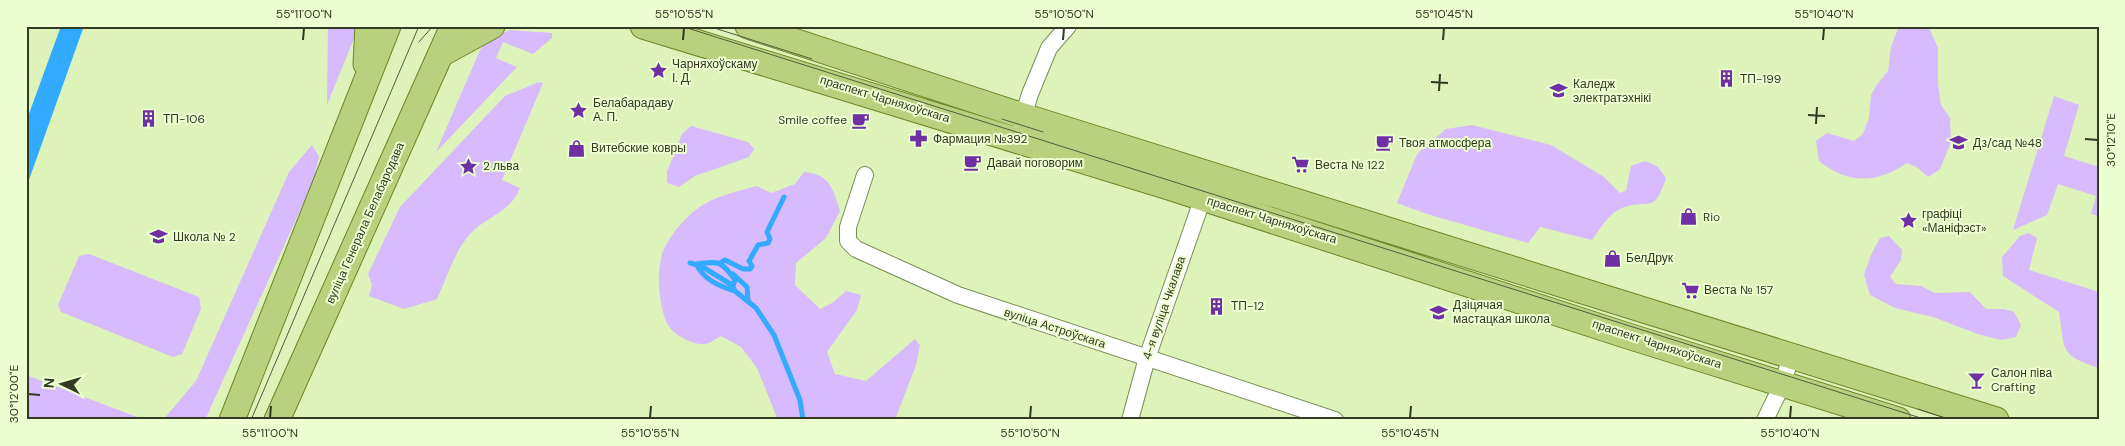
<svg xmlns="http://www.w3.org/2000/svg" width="2125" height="446" viewBox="0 0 2125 446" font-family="'DM Sans',sans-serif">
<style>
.green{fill:#d8bafe}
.water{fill:#32aaff}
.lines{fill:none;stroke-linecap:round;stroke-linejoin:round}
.stream{stroke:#32aaff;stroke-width:5}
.minor-casing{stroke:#7b8e59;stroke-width:18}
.primary-casing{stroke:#6c8728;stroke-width:27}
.minor{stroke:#fff;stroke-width:16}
.primary{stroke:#b9d07f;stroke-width:25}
.tram{stroke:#525d3f;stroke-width:1}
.ticks{fill:none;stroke:#323a23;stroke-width:2}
.labels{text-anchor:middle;stroke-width:4;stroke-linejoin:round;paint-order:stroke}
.poi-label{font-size:12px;fill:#323a23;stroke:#edffd0;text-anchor:start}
.street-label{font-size:12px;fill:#323a23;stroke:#edffd0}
.neatline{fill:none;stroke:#323a23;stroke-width:2}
.ticks-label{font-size:12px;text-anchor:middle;fill:#323a23}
</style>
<rect width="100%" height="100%" fill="#ddf3b9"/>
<path class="green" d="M328,26H359L327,105Z
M1899,26H1922L1930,30L1938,48V84L1941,105L1950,118L1951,142L1940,169L1928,177L1918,168L1907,163C1876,184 1848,184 1819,161L1816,141L1827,133L1854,141L1863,134L1869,118L1871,95L1878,83L1888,71L1891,47Z
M510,30L552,33V38L533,54L503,42L496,58L517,67L436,152L480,50L486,41Z
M539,82L543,83L502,180L520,188C510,213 487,216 470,234C454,252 447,278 437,299L404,309L369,296L372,285L368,274L400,207L505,96Z
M2054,96L2079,105L2064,156L2099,167V216L2091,214L2096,196L2058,184L2047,215L2013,230Z
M1472,125L1551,145L1604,177L1620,193L1626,191L1631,166L1645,161L1657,166L1666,178C1653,217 1650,197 1622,208C1609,213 1600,229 1592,240L1540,227L1528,243L1427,214L1397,203L1417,154L1446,129Z
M691,126L748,142L754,149L749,157L695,176L679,187L667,183V172L682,134Z
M312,145L319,157L313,182L205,420H163L196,381L289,172Z
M804,172C830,174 833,189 840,211L826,238L796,263L795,285L820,309L832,303L846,291L861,295L857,310L827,352L835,374L866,381L915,339L920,345L916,365L895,420H778L757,368L741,347L721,336C716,339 709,344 704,344C694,345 676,336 670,328C658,311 655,265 665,247C673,231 688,214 703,205C719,195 739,191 757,186L771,193L795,184Z
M2029,233L2037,238L2029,270L2099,292V368C2059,355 2065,350 2059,312L2003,276L2002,257L2020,236Z
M1889,236L1902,250L1901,260L1890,277L1896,284L1921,286L1935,293L1970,292L1986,309H2004L2014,312L2021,325L2016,337L2001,340L1978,334L1933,317L1895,308L1870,295L1864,275L1871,255L1880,238Z
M89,254L199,297L201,309L182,354L173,357L61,312L58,305L79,256Z
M26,375L145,420H26Z"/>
<path class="water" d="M61,26H84L26,188V122Z"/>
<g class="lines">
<path class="stream" d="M690,263L701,266L732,285L735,291L756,308L774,335L800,400L803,420
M720,263L725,260L743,269H750L752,266L749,261L758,245L768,243L770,239L767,232L784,197
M733,274L747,287L748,301
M733,286L735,280C721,261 720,261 696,264C704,280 719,286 735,291"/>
<defs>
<path id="minor" d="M1021,124L1030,94L1049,48L1068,26
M865,175L848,227V241L856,249L958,295L1335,420
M1130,420L1147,358L1206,189
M1765,420L1783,383L1791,356"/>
<path id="primary" d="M643,26L1169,187L1628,336L1898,420
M748,26L1023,116L1996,420
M441,54L492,26
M366,64L368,26
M232,420L388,26
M277,420L453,26"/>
</defs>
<use href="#minor" class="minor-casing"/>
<use href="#primary" class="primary-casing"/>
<use href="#minor" class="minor"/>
<use href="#primary" class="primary"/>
<path class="tram" d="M681,26L1927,420
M708,26L812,59
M419,42L433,26
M1002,119L1043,132
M1918,409L1951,420
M251,420L419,26"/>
</g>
<path class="ticks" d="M303,40L304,28M683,40L684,28M1063,40L1064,28M1443,40L1444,28M1823,40L1824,28M1431,82L1448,83M1439,91L1440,74M1808,115L1825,116M1816,124L1817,107M2085,139L2098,140M28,394L40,395M270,418L271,406M650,418L651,406M1030,418L1031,406M1410,418L1411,406M1790,418L1791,406"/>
<defs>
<symbol id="sight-bare" viewBox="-9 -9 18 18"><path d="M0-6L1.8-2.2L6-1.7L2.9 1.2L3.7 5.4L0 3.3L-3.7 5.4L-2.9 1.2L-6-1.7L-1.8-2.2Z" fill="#6f30a5" stroke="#edffd0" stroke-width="2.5" paint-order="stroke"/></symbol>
<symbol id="building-bare" viewBox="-9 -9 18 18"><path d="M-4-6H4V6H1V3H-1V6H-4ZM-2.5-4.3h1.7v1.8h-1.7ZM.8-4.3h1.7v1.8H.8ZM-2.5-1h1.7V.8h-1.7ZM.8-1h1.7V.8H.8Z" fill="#6f30a5" stroke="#edffd0" stroke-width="2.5" paint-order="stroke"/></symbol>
<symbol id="university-bare" viewBox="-9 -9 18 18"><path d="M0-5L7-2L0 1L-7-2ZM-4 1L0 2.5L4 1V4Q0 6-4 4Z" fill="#6f30a5" stroke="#edffd0" stroke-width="2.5" paint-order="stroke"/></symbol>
<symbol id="cafe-bare" viewBox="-9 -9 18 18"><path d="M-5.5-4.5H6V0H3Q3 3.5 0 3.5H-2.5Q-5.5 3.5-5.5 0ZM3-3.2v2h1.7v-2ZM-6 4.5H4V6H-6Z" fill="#6f30a5" stroke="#edffd0" stroke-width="2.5" paint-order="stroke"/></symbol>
<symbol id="pharmacy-bare" viewBox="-9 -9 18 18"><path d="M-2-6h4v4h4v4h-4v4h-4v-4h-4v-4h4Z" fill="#6f30a5" stroke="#edffd0" stroke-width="2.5" paint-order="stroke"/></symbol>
<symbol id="school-bare" viewBox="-9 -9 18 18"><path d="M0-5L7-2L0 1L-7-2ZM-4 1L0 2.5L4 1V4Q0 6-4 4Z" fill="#6f30a5" stroke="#edffd0" stroke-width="2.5" paint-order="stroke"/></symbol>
<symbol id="shop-bare" viewBox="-9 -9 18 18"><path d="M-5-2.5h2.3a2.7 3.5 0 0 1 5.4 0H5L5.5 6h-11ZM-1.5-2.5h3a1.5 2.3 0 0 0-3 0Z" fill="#6f30a5" stroke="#edffd0" stroke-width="2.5" paint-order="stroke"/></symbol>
<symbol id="supermarket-bare" viewBox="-9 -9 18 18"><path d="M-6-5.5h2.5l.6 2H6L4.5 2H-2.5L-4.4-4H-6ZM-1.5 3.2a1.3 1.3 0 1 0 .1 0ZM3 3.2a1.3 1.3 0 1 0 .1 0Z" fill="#6f30a5" stroke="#edffd0" stroke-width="2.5" paint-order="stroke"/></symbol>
<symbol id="bar-bare" viewBox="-9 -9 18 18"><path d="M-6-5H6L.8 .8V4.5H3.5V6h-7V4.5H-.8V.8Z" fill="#6f30a5" stroke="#edffd0" stroke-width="2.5" paint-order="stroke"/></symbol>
</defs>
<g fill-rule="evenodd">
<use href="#sight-bare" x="646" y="58" width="25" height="25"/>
<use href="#building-bare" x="1714" y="66" width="25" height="25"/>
<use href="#university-bare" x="1546" y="78" width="25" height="25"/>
<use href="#sight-bare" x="566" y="98" width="25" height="25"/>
<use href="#building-bare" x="136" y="106" width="25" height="25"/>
<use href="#cafe-bare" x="848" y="108" width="25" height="25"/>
<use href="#pharmacy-bare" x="906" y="126" width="25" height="25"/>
<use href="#cafe-bare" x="1372" y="130" width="25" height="25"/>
<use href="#school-bare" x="1946" y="130" width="25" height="25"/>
<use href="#shop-bare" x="564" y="136" width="25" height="25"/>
<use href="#cafe-bare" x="960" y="150" width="25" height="25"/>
<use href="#supermarket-bare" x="1288" y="152" width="25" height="25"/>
<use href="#sight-bare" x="456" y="154" width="25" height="25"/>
<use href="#shop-bare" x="1676" y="204" width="25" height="25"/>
<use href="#sight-bare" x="1896" y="208" width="25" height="25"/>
<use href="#school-bare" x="146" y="224" width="25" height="25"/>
<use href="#shop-bare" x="1600" y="246" width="25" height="25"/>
<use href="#supermarket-bare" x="1678" y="278" width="25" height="25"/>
<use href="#building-bare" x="1204" y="294" width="25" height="25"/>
<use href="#school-bare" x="1426" y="300" width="25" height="25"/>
<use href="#bar-bare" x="1964" y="368" width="25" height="25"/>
</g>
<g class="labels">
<g class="poi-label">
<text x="672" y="68">Чарняхоўскаму<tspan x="672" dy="14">І. Д.</tspan></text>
<text x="1740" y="83">ТП-199</text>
<text x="1573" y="88">Каледж<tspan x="1573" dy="14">электратэхнікі</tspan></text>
<text x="593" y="107">Белабарадаву<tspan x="593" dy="14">А. П.</tspan></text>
<text x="163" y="123">ТП-106</text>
<text x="847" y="124" text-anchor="end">Smile coffee</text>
<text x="933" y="143">Фармация №392</text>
<text x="1399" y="147">Твоя атмосфера</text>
<text x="1973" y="147">Дз/сад №48</text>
<text x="591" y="152">Витебские ковры</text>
<text x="987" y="167">Давай поговорим</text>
<text x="1315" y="169">Веста № 122</text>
<text x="483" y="170">2 льва</text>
<text x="1922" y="218">графіці<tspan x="1922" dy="14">«Маніфэст»</tspan></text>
<text x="1703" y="221">Rio</text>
<text x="173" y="241">Школа № 2</text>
<text x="1626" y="262">БелДрук</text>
<text x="1704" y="294">Веста № 157</text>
<text x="1453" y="309">Дзіцячая<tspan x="1453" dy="14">мастацкая школа</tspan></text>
<text x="1231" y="310">ТП-12</text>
<text x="1991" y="377">Салон піва<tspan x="1991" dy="14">Crafting</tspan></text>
</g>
<g class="street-label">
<text transform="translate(885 99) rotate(17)" y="4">праспект Чарняхоўскага</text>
<text transform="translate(1272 220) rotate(17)" y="4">праспект Чарняхоўскага</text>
<text transform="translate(365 223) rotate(-66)" y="4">вуліца Генерала Белабародава</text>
<text transform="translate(1164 308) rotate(-71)" y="4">4-я вуліца Чкалава</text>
<text transform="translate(1055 328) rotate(18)" y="4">вуліца Астроўскага</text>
<text transform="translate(1657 344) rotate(18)" y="4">праспект Чарняхоўскага</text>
</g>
</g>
<rect width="2125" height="446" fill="none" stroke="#edffd0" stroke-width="55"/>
<g transform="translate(62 384) rotate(275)" stroke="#edffd0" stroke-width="4" paint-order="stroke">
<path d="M0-4L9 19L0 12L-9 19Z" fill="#323a23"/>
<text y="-8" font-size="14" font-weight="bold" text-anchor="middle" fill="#323a23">N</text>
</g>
<rect x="28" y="28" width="2070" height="390" class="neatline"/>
<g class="ticks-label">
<text x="304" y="18">55°11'00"N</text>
<text x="684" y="18">55°10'55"N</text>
<text x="1064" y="18">55°10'50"N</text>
<text x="1444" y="18">55°10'45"N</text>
<text x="1824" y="18">55°10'40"N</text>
<text transform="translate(2111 140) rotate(-90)" y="4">30°12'10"E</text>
<text transform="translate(14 394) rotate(-90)" y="4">30°12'00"E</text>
<text x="270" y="437">55°11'00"N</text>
<text x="650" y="437">55°10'55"N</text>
<text x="1030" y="437">55°10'50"N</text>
<text x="1410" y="437">55°10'45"N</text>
<text x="1790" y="437">55°10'40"N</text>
</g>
</svg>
